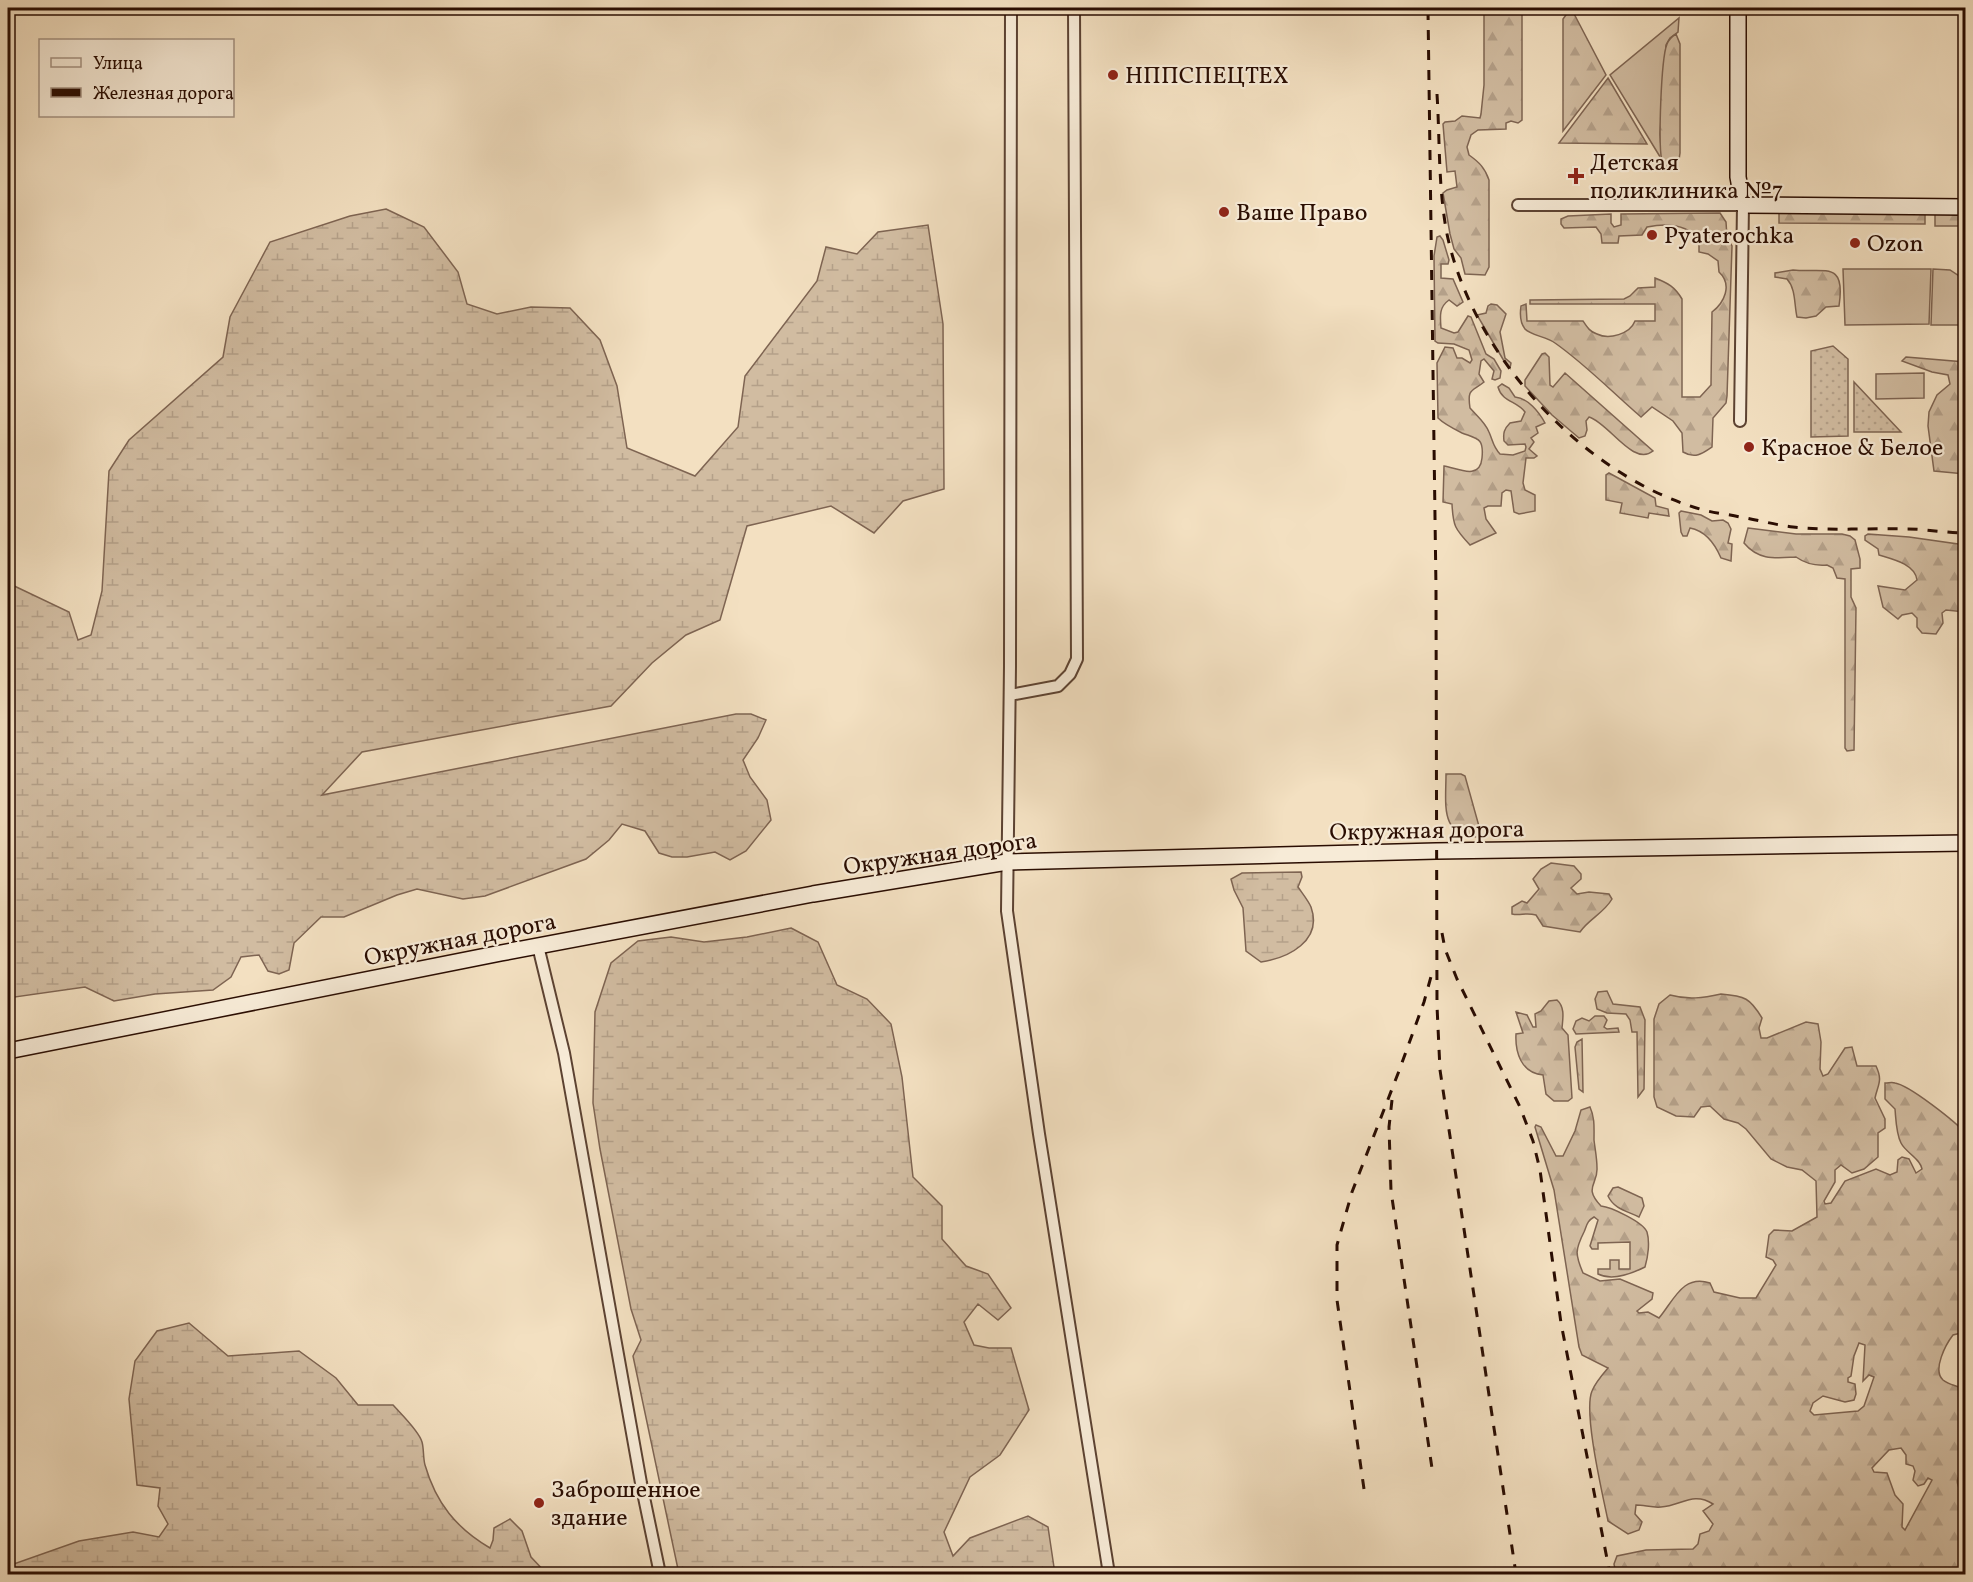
<svg xmlns="http://www.w3.org/2000/svg" width="1973" height="1582" viewBox="0 0 1973 1582" font-family="Vollkorn,serif">
<style>
.grass{fill:#d1bca1;stroke:#7e6452;stroke-width:1.5}
.forest{fill:url(#forest-firs);stroke:#7e6452;stroke-width:1.5;fill-rule:evenodd}
.wetland{fill:url(#wetland-marsh);stroke:#7e6452;stroke-width:1.5}
.park{fill:url(#park-dots);stroke:#7e6452;stroke-width:1.5}
.lines{fill:none;stroke-linecap:round;stroke-linejoin:round}
.street-casing{stroke:#5c4232;stroke-width:14}
.secondary-casing{stroke:#2a0d02;stroke-width:18}
.street{stroke:#f7ebd7;stroke-width:10}
.secondary{stroke:#f7ebd7;stroke-width:15}
.rail{stroke:#2a0d02;stroke-width:3;stroke-dasharray:10 10;stroke-linecap:butt}
.poi-dot{fill:#8f2418;stroke:#f7ebd7;stroke-width:2}
.labels{text-anchor:middle;stroke-width:4.5;stroke-linejoin:round;paint-order:stroke}
.poi-label{font-size:24px;fill:#2a0d02;stroke:#f7ebd7;text-anchor:start}
.street-label{font-size:24px;fill:#2a0d02;stroke:#f7ebd7}
</style>
<defs>
<pattern id="forest-firs" width="22" height="20" patternUnits="userSpaceOnUse" patternTransform="scale(1.5)"><rect width="22" height="20" fill="#d1bca1"/><path d="M5 1l3.5 6h-7zM16 11l3.5 6h-7z" fill="#b4a089"/></pattern>
<pattern id="wetland-marsh" width="20" height="14" patternUnits="userSpaceOnUse" patternTransform="scale(1.5)"><rect width="20" height="14" fill="#d1bca1"/><path d="M1 5h8M5 5V1M11 12h8M15 12V8" fill="none" stroke="#b4a089"/></pattern>
<pattern id="park-dots" width="8" height="8" patternUnits="userSpaceOnUse" patternTransform="scale(1.5)"><rect width="8" height="8" fill="#d1bca1"/><path d="M2 2h.1M6 6h.1" fill="none" stroke="#b4a089" stroke-width="1.8" stroke-linecap="round"/></pattern>
</defs>
<rect width="100%" height="100%" fill="#f3e0c1"/>
<filter id="stains"><feTurbulence type="fractalNoise" baseFrequency=".00333" numOctaves="4"/><feColorMatrix values="0 0 0 0 .2 0 0 0 0 .09 0 0 0 0 .02 0 0 0 .5 -.17"/></filter>
<radialGradient id="worn" r=".72"><stop offset=".6" stop-color="#630" stop-opacity="0"/><stop offset="1" stop-color="#630" stop-opacity=".3"/></radialGradient>
<path class="grass" d="M1679,18L1678,32L1670,38L1666,45L1660,134L1662,160L1610,75Z
M1843,269H1931L1929,324L1845,325Z
M1933,269L1950,270L1965,280V325H1931Z
M1924,373V398L1876,399V374Z"/>
<path class="forest" d="M1484,8H1522V120L1518,123L1511,121L1506,123V129L1478,130L1471,135L1467,147L1469,155C1479,162 1485,168 1489,180V267L1485,275L1465,274L1461,258L1454,249L1450,234L1443,193L1447,190L1457,187L1455,171L1447,172L1443,124L1445,122L1455,121L1462,116L1480,118L1481,114L1484,85Z
M1571,8L1606,75L1563,131V19Z
M1676,34L1680,44V153L1679,160L1671,169L1667,170C1665,167 1663,164 1662,161C1658,146 1661,59 1667,44C1669,39 1671,37 1676,34Z
M1608,78L1647,144L1559,143Z
M1779,212L1925,213V224L1779,223Z
M1720,213L1726,222L1727,237L1732,246L1727,396L1726,403L1713,418L1712,447C1702,454 1695,459 1683,452L1682,433L1673,421L1652,407L1641,417C1612,392 1585,364 1555,343C1547,337 1530,335 1525,329C1520,323 1520,313 1521,306L1526,304L1527,321H1583C1587,327 1590,332 1597,334C1609,340 1630,334 1635,321H1655V304H1530V300L1624,299L1630,296L1638,288L1655,287V278C1668,283 1675,287 1682,299V397H1700L1711,385L1712,312C1724,303 1733,285 1719,272L1718,261L1708,254L1699,252V240C1687,224 1666,223 1647,227L1642,235L1619,236L1618,243H1602L1601,234L1596,227L1564,228L1561,224V219L1568,216L1611,214V223L1614,227L1621,225V214Z
M1935,214H1965V226H1935Z
M1440,236L1443,240L1449,260L1448,264H1441V278L1453,279L1463,302L1457,306L1449,300C1439,307 1440,316 1441,328L1454,333L1458,332L1468,316L1471,317L1486,354L1494,359L1501,371L1500,378L1495,380L1492,379L1494,371L1484,359L1481,361L1479,374L1484,382C1472,392 1467,388 1470,408C1477,416 1485,422 1489,432C1493,441 1493,447 1500,454L1513,455L1525,451L1526,447L1525,444L1508,445L1504,441C1503,433 1504,429 1510,423L1521,421L1525,412C1517,401 1502,402 1498,387L1502,384L1509,388L1515,397C1528,398 1539,412 1545,423L1536,427L1538,433L1531,438L1534,442L1529,449L1537,456L1534,458H1526L1523,483L1525,490L1535,495V511L1519,514L1514,512L1511,491L1506,490L1502,493L1501,506H1488L1484,508L1486,519L1496,533L1470,545C1455,529 1453,526 1452,504L1443,502L1444,466C1457,468 1480,481 1482,458C1484,438 1478,439 1462,433C1454,429 1444,424 1438,418L1437,363L1445,347L1453,348L1457,358H1462L1470,363L1472,360L1469,350L1454,344L1438,343L1435,341L1434,256L1437,237Z
M1793,270C1825,273 1846,260 1839,306L1826,307L1816,316L1806,318L1797,317C1794,304 1796,289 1787,279L1775,277V273Z
M1491,304L1497,305L1506,314L1500,332L1505,358L1511,363L1510,368L1504,361L1477,315L1486,313L1488,306Z
M1545,353L1549,357L1550,385L1553,387L1565,373L1653,451C1633,467 1609,423 1589,417L1586,421L1587,430L1585,436L1579,438L1552,415L1525,386V380L1542,354Z
M1906,357L1965,362V474L1934,471L1928,426L1929,412L1937,395L1950,384L1948,375L1932,372L1902,361Z
M1609,473L1655,498L1656,506L1668,509L1669,516L1649,513L1648,518L1620,513L1622,503L1606,500V475Z
M1681,511L1701,515L1712,521L1723,520L1728,523L1731,529L1728,543L1732,544L1731,561L1721,558C1715,544 1706,531 1690,528L1687,536H1683L1681,532L1679,513Z
M1748,528L1796,534H1842L1850,536L1855,540L1860,559V568L1851,569V597L1856,608L1854,750L1847,751L1845,748V579L1837,578L1833,568L1827,565C1816,566 1806,564 1796,557C1776,558 1759,561 1744,543Z
M1868,534L1909,537L1965,545V612L1946,610L1942,613L1943,623L1936,634L1922,633L1917,627V618L1912,613L1902,615L1898,619L1883,607L1878,586L1905,590L1917,580C1915,564 1892,559 1879,555L1878,549L1865,540V536Z
M1446,774H1461L1465,776L1482,837C1439,838 1446,806 1446,774Z
M1551,863L1574,866L1581,874V879L1571,888L1577,894L1589,892L1609,894L1612,899C1604,913 1589,919 1580,932L1543,926L1536,915C1525,912 1521,916 1512,914V907L1522,901L1527,903L1539,889L1533,879L1541,869Z
M1607,991L1613,1004L1640,1007L1645,1020L1644,1089L1638,1097L1637,1032H1632L1630,1020L1626,1014L1607,1013L1597,1009L1595,999L1598,992Z
M1721,994C1745,996 1750,998 1762,1018L1759,1028L1761,1038H1767L1806,1022L1818,1024L1821,1042L1820,1069L1823,1076L1828,1074L1845,1048L1852,1047L1857,1066H1876C1883,1081 1878,1084 1875,1098L1885,1119V1128L1878,1133V1157L1864,1169L1852,1173L1841,1165L1835,1170V1182L1824,1201L1825,1204L1831,1203L1845,1181L1876,1169L1890,1175L1897,1172L1898,1160L1902,1157L1909,1159L1916,1173L1922,1169C1920,1158 1906,1153 1901,1143C1896,1133 1896,1120 1895,1109L1885,1099V1083C1889,1083 1892,1082 1895,1083C1909,1085 1956,1122 1965,1133V1332L1953,1335C1946,1344 1932,1370 1943,1380C1949,1385 1959,1386 1965,1390V1408L1959,1418L1960,1422L1965,1423V1473L1963,1472C1956,1478 1956,1482 1960,1490H1965V1574H1616L1614,1564L1617,1556L1646,1550L1693,1549L1698,1544L1700,1534L1709,1531L1713,1524L1703,1511L1713,1504C1693,1491 1681,1506 1661,1507C1653,1508 1644,1505 1636,1505L1635,1514L1642,1522L1639,1530L1628,1534L1608,1521C1603,1496 1583,1412 1592,1391C1595,1383 1602,1375 1608,1368L1582,1355L1579,1347L1554,1190L1535,1127L1536,1125L1541,1127L1556,1156H1563L1575,1131L1581,1110L1590,1107C1595,1118 1594,1128 1594,1140C1595,1149 1597,1158 1597,1168C1598,1185 1583,1187 1601,1206C1611,1207 1643,1222 1647,1232C1650,1242 1648,1257 1645,1267C1633,1273 1612,1281 1598,1274V1269H1610V1260H1619V1269H1630V1242L1598,1243V1249H1592L1590,1246L1598,1220L1594,1217C1587,1221 1587,1225 1584,1232C1575,1250 1575,1254 1583,1273L1600,1281L1620,1279L1653,1293L1652,1299L1637,1311L1639,1313L1648,1312L1659,1318C1674,1300 1683,1274 1710,1283L1714,1292L1740,1298H1756L1776,1265L1773,1260L1766,1257L1769,1235L1774,1230L1792,1231L1817,1217L1816,1181L1802,1170L1787,1167L1771,1159L1746,1129L1738,1123L1724,1119L1710,1106L1701,1107L1694,1117L1676,1116L1657,1107L1654,1097V1019L1659,1004L1670,995C1688,1000 1703,998 1721,994ZM1859,1343L1865,1345L1863,1381L1869,1375L1874,1377L1864,1406L1858,1411L1814,1415L1810,1411L1813,1403L1823,1396L1845,1402L1854,1400L1856,1394L1855,1384L1848,1382V1378L1851,1376L1854,1356ZM1901,1448L1906,1455V1464L1913,1466L1915,1471L1913,1480L1918,1486L1924,1484L1928,1478L1932,1480L1905,1530L1902,1527L1903,1504L1895,1495L1887,1473L1874,1472L1872,1468L1889,1450Z
M1557,1000C1565,1007 1563,1018 1562,1028L1568,1035L1572,1098L1568,1101H1554L1546,1094L1543,1075C1521,1073 1515,1052 1516,1034L1523,1033L1516,1012L1527,1015L1533,1027H1536L1535,1014L1541,1011L1549,1001Z
M1595,1016H1604L1607,1020L1604,1027L1607,1029L1618,1028L1619,1032L1576,1034L1573,1029L1576,1021L1582,1018L1589,1021Z
M1582,1039L1583,1092L1579,1089L1575,1047L1577,1042Z
M1618,1187L1642,1198L1644,1206L1639,1217C1627,1211 1614,1209 1608,1196L1613,1188Z"/>
<path class="wetland" d="M386,209L424,227L458,272L467,304L497,314L531,307L570,308L600,340L617,386L627,448L695,476L738,427L745,376L817,281L826,247L857,254L878,232L928,225L943,324L944,489L903,501L874,533L831,506L747,526L720,620L686,635L652,663L611,706L362,752L322,795L736,714H751L766,720L758,738L743,760L750,777L767,800L771,820L746,851L730,860L715,852L687,857H672L659,853L645,831L622,824L609,840L586,859L485,896L463,899L417,889L397,895L344,917H321L294,943L289,970L279,974L268,971L259,955L241,957L231,977L213,990L155,994L114,1001L85,987L8,998V583L69,612L78,640L91,635L102,591L109,471L129,440L223,357L230,317L270,242L350,216Z
M1301,872L1302,877L1298,887C1302,893 1308,900 1311,907C1323,941 1288,958 1261,962L1246,951L1243,908L1234,890L1231,879L1242,873Z
M791,928L818,942L837,985L867,999L891,1024L902,1077L913,1177L942,1206V1239L966,1266L988,1274L1011,1308L998,1320L978,1304L964,1322L974,1345L989,1348H1011L1029,1410L1000,1455L970,1477L944,1532L953,1556L970,1538L1028,1516L1048,1527L1055,1574H679L633,1356L641,1340L631,1309L600,1149L593,1103L595,1012L611,963L638,941L671,937L704,942L747,937Z
M189,1323L228,1356L299,1351L336,1378L358,1405H393C401,1414 419,1431 422,1442C424,1449 423,1458 425,1465C436,1503 456,1528 490,1548L493,1540L494,1528L510,1519L522,1531L531,1557L547,1574H8V1566L79,1541L133,1532L159,1537L168,1524L158,1506L160,1488L137,1485L129,1399L135,1361L157,1331Z"/>
<path class="park" d="M1833,346L1848,359V436L1811,437V351Z
M1854,382L1901,432H1854Z"/>
<g class="lines">
<defs>
<path id="street" d="M1011,8L1010,666L1007,911L1039,1134L1109,1574
M1518,205H1743L1740,421
M1010,695L1058,686L1070,674L1077,659L1074,8
M538,946L564,1053L641,1483L660,1574"/>
<path id="secondary" d="M1738,8V177L1743,205L1966,207
M8,1051L501,953L813,894L1007,862L1436,851L1966,843"/>
</defs>
<use href="#street" class="street-casing"/>
<use href="#secondary" class="secondary-casing"/>
<use href="#street" class="street"/>
<use href="#secondary" class="secondary"/>
<path class="rail" d="M1428,10L1436,589L1437,1006L1440,1070L1516,1574
M1437,94C1440,141 1438,187 1447,234C1472,354 1582,475 1700,509C1713,513 1727,514 1740,517C1758,520 1776,525 1793,527C1831,531 1869,528 1907,529C1926,529 1946,533 1966,533
M1442,933L1445,949L1457,979L1520,1107L1533,1141L1540,1170L1561,1323L1610,1574
M1392,1100L1389,1127L1391,1191L1433,1475
M1364,1489L1337,1300V1245L1352,1192L1399,1071L1424,1002L1432,973"/>
</g>
<g class="poi-dot">
<circle cx="1113" cy="75" r="6"/>
<path d="M1573 167h6v6h6v6h-6v6h-6v-6h-6v-6h6z"/>
<circle cx="1224" cy="212" r="6"/>
<circle cx="1652" cy="235" r="6"/>
<circle cx="1855" cy="243" r="6"/>
<circle cx="1749" cy="447" r="6"/>
<circle cx="539" cy="1503" r="6"/>
</g>
<g class="labels">
<g class="poi-label">
<text x="1125" y="83">НППСПЕЦТЕХ</text>
<text x="1590" y="170">Детская<tspan x="1590" dy="28">поликлиника №7</tspan></text>
<text x="1236" y="220">Ваше Право</text>
<text x="1664" y="243">Pyaterochka</text>
<text x="1867" y="251">Ozon</text>
<text x="1761" y="455">Красное &amp; Белое</text>
<text x="551" y="1497">Заброшенное<tspan x="551" dy="28">здание</tspan></text>
</g>
<g class="street-label">
<text transform="translate(1427 830) rotate(-1)" y="8">Окружная дорога</text>
<text transform="translate(940 853) rotate(-8)" y="8">Окружная дорога</text>
<text transform="translate(460 939) rotate(-11)" y="8">Окружная дорога</text>
</g>
</g>
<rect width="1973" height="1582" fill="none" stroke="#f3e0c1" stroke-width="30"/>
<rect x="9" y="9" width="1955" height="1564" fill="none" stroke="#2a0d02" stroke-width="3"/>
<rect x="15" y="15" width="1943" height="1552" fill="none" stroke="#2a0d02" stroke-width="1.5"/>
<rect x="39" y="39" width="195" height="78" fill="#f7ebd7" stroke="#a59282" stroke-width="1.5"/>
<rect x="51" y="58" width="30" height="9" fill="#f7ebd7" stroke="#a59282" stroke-width="1.5"/>
<text x="93" y="69" font-size="18" fill="#2a0d02">Улица</text>
<rect x="51" y="88" width="30" height="9" fill="#2a0d02" stroke="#a59282" stroke-width="1.5"/>
<text x="93" y="99" font-size="18" fill="#2a0d02">Железная дорога</text>
<rect width="100%" height="100%" filter="url(#stains)"/>
<rect width="100%" height="100%" fill="url(#worn)"/>
</svg>
